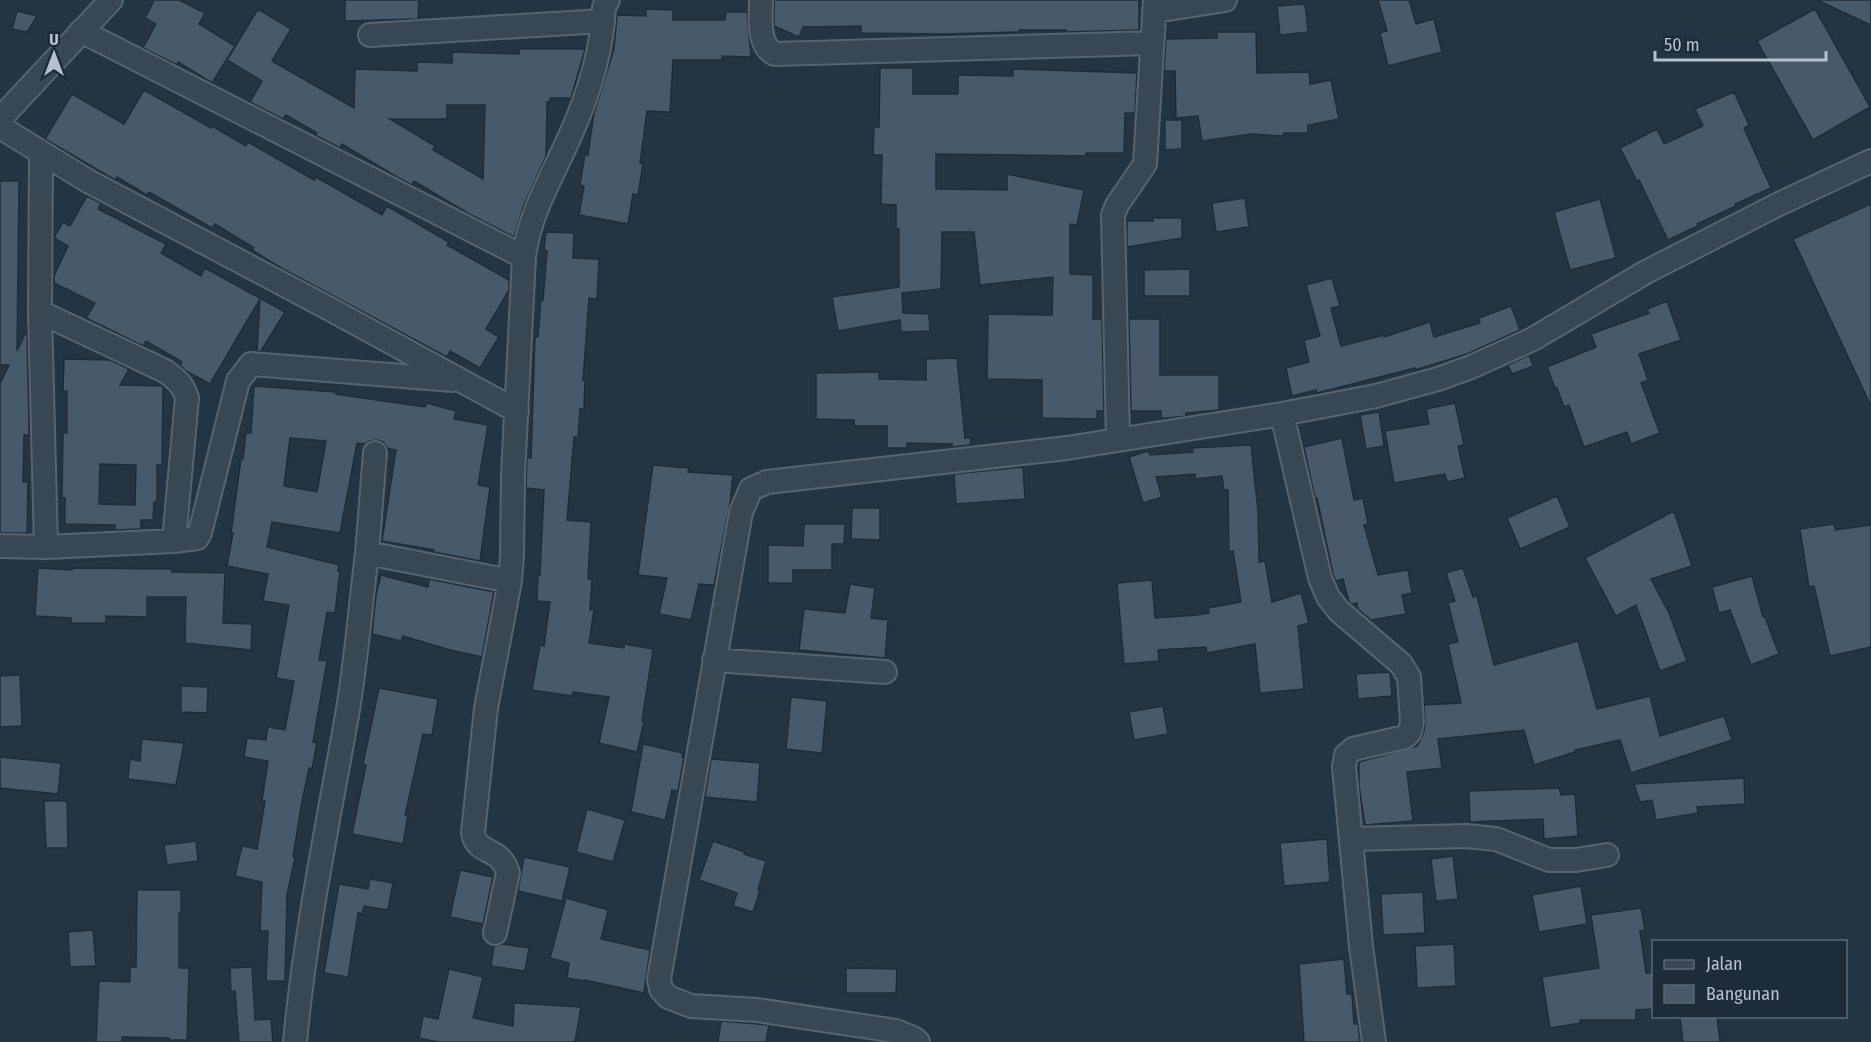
<svg xmlns="http://www.w3.org/2000/svg" width="1871" height="1042" viewBox="0 0 1871 1042" font-family="'Fira Sans Condensed',sans-serif">
<style>
.building{fill:#485a6a;stroke:#202d3a;stroke-width:1.5;fill-rule:evenodd}
.lines{fill:none;stroke-linecap:round;stroke-linejoin:round}
.street-casing{stroke:#576470;stroke-width:26}
.street{stroke:#394653;stroke-width:22}
</style>
<rect width="100%" height="100%" fill="#253443"/>
<path class="building" d="M154,0H179L205,13L199,24L235,46L212,83L178,62L177,65L143,48L156,24L145,18Z
M345,0H419L418,19L345,21Z
M774,0H1139V30L1066,32V30H1019V32L944,34L861,33V26L803,27L799,37L774,26Z
M1378,0H1409L1416,24L1434,19L1442,52L1388,66L1380,33L1387,31Z
M1817,0H1871V25Z
M1305,4L1308,32L1280,35L1277,6Z
M258,9L291,29L272,61L354,108L355,69L417,71V62L452,63V52L519,54V49H585L571,98H550V102H547L546,156L524,205L514,237L471,215L414,181L412,185L397,177L342,144L340,148L315,135L317,133L286,115L283,119L250,102L262,81L227,60ZM447,105H485L483,179L433,150L435,146L390,119H447Z
M646,9L673,10V20H725L726,12H747L751,57L722,56V60H673L670,112L647,111L640,163L643,164L638,195L633,194L628,224L579,215L584,186L580,185L585,154L588,155L594,113L614,49L617,15L646,16Z
M1815,9L1870,107L1813,140L1757,41Z
M17,11L37,16L27,32L12,29Z
M1217,32H1256L1257,73L1309,72L1310,84L1331,80L1339,119L1308,125V133H1284L1283,136L1251,134L1202,141L1198,116L1176,118L1175,71H1164L1166,39L1217,38Z
M880,68H913V94H958V75L1013,76V69L1137,73L1135,113H1125L1124,153H1086V156L936,154V189L1007,190V174L1084,190L1077,225L1070,224V274L1093,275V319H1102L1104,411H1097V419L1042,418V380L987,379L988,314L1052,315L1053,277L980,285L974,232H942L941,289L902,293L903,313L929,314L930,331L901,332L900,320L838,331L832,297L899,287V229H896V205L881,204L882,155H873L874,127H879Z
M144,90L211,128L212,126L246,146L248,142L314,180L316,177L382,215L387,206L449,242L447,245L509,280V290L486,329L499,337L480,368L450,351L447,357L283,269L252,250L254,248L215,224L212,228L149,192L147,195L117,177L115,180L45,139L72,94L124,124Z
M1734,92L1749,125L1744,128L1771,188L1735,204L1736,206L1697,224L1698,226L1668,240L1639,180L1637,181L1620,148L1657,129L1664,144L1703,126L1695,109Z
M1165,120H1182V149L1165,150Z
M0,181H19L17,351L27,330L29,427V435H24L23,482H28L27,533H0V384L9,365H0Z
M87,196L101,203L98,209L166,244L161,253L201,276L205,268L285,312L261,351H257L260,299L210,384L186,371L180,365L182,362L146,341L143,346L86,318L95,303L54,283V276L68,246L54,238L63,222L70,226Z
M1245,198L1249,227L1216,232L1212,203Z
M1600,199L1616,258L1570,270L1554,212Z
M1871,204V406L1793,239Z
M1153,218H1182V238L1127,247V221H1153Z
M546,232L574,233L573,258L599,259L597,299L589,298L583,380H585L584,409H580L578,437H574L567,520L591,522L588,579H592L590,610H594L589,643L624,648V644L653,649L642,721L644,722L637,752L599,743L609,697L573,692L572,696L532,690L540,645L544,646L550,602L537,601L538,575H540L544,490L526,488L527,458H531L535,337H538L541,298L543,300L547,251L544,250Z
M1190,269V296H1144V270Z
M1332,278L1340,306L1331,308L1341,346L1384,335V337L1430,322L1434,337L1480,323L1479,318L1511,306L1520,330L1467,354L1415,370V368L1317,393L1316,390L1292,396L1286,368L1309,362L1304,340L1320,336L1306,285Z
M1667,301L1681,340L1639,354L1648,380L1641,383L1660,433L1631,444L1627,432L1584,447L1569,405L1564,407L1557,388H1555L1547,367L1596,347L1591,334L1649,313L1647,309Z
M1129,319H1160V375H1219V410L1186,413V416L1169,418H1161V411H1131Z
M1529,355L1533,366L1512,374L1508,365Z
M957,358L965,438H971L970,445L952,447V444L907,443V448H887V426H854V420L816,419V373L879,372V379L926,380V359Z
M64,359L110,360L129,369L120,385L163,386L162,465H157V502H154L153,520H141V529L115,530V525L65,524V498H62L63,433H67V391H63ZM100,464L136,465L135,505L99,504Z
M254,386L336,392V394L425,407L427,403L456,411L454,419L488,425L478,485L490,487L480,561L434,552V550L382,541L396,450L387,448L383,442L377,440L370,441L365,444L357,443L340,533L272,522L267,547L339,565L338,571H340L335,613L327,612L319,660L327,661L313,742L317,743L312,769L309,768L301,807L293,857L295,858L287,894L285,981H266L268,931H260L262,882L235,876L242,846L257,849L265,801H262L268,761L244,757L247,738L266,740L268,727L285,730L294,681L276,678L289,605L263,601L268,574L227,566L233,533H231L241,459H243L246,433H251ZM290,438L326,441L317,492L284,486Z
M1455,403L1464,445L1458,446L1465,478L1447,482L1445,474L1394,483L1385,431L1429,424L1426,409Z
M1379,412L1384,446L1366,449L1360,415Z
M1342,438L1354,500L1363,498L1368,524L1364,525L1378,575L1408,570L1412,593L1402,595L1406,614L1371,620L1358,609L1357,603L1351,604L1349,602L1343,579L1336,581L1333,574L1317,498H1315L1304,447Z
M1251,445L1258,511L1259,562L1265,561L1272,602L1301,593L1309,623L1298,626L1304,689L1260,693L1255,644L1207,653L1206,647L1158,650L1159,661L1124,664L1117,583L1152,580L1155,618L1197,615L1209,613L1208,608L1241,602L1233,551L1229,552L1228,490H1224L1222,476L1195,479V474L1156,477L1162,497L1143,503L1129,457L1148,451L1150,455L1193,452L1192,448Z
M653,465L689,468L688,472L733,475L730,503L714,585L699,584L691,620L659,614L667,578L638,575Z
M1023,467L1025,499L956,504L954,474Z
M1557,496L1570,527L1520,549L1507,518Z
M852,508H880V540L851,539Z
M1674,511L1692,566L1651,579L1669,613L1687,661L1660,671L1636,605L1616,616L1585,558Z
M804,524H845L844,544H832V570H793V583H768V545L803,546Z
M1834,524L1835,530L1871,525V647L1830,656L1814,586L1809,587L1800,529Z
M38,568L72,570V568L172,569V572L225,573L223,623L252,624L251,650L185,643L186,597H147V617L106,616V623H71V618L35,616Z
M1463,568L1473,597L1477,596L1494,665L1578,641L1597,709L1650,696L1660,736L1724,716L1732,740L1631,773L1620,740L1575,750V752L1534,765L1524,730L1438,739L1442,768L1407,772L1413,821L1365,825L1359,785V762L1417,746L1423,735L1425,725L1424,705L1461,703L1448,644L1458,642L1448,603L1455,601L1446,573Z
M381,575L428,587L429,579L494,592L482,657L450,650L403,636L401,641L372,634L376,595Z
M1752,576L1763,617H1765L1779,654L1751,665L1730,610L1719,613L1712,587Z
M850,584L875,588L871,618L888,620L885,658L799,650L804,609L845,613Z
M1390,672L1392,696L1358,699L1356,674Z
M20,675L22,726L0,727V676Z
M181,686L208,687L207,713L181,712Z
M379,688L438,699L432,735L423,734L405,815H408L403,844L352,834L366,765L363,764Z
M791,697L827,701L822,753L786,749Z
M1163,706L1168,734L1134,740L1129,712Z
M142,739L184,743L176,785L128,779L130,759L140,761Z
M643,744L683,753L682,757H684L678,791L672,790L665,820L631,812Z
M0,757L61,763L58,794L0,788Z
M711,759L760,763L757,802L705,797Z
M1744,778L1745,804L1697,807L1698,813L1656,820L1652,800L1640,802L1634,784Z
M1559,788L1561,795L1575,794L1578,836L1544,839L1543,819L1470,822L1469,791Z
M44,801H67L68,848H46Z
M587,809L625,820L613,862L576,852Z
M1327,839L1330,882L1284,886L1280,843Z
M196,841L198,861L167,865L164,845Z
M713,841L745,852L744,854L766,861L758,890L760,891L753,912L733,906L737,893L699,880Z
M1453,856L1458,899L1436,901L1431,859Z
M524,857L570,867L562,901L518,891Z
M460,870L493,877L483,924L450,917Z
M370,879L393,883L388,910L364,906L362,914L358,913L348,977L324,973L339,884L368,889Z
M1581,886L1587,924L1539,932L1532,895Z
M137,890H181V913H179V968H189L187,1040H169V1038L122,1037V1042H96L99,981L130,982V967H136Z
M1423,892L1425,933L1383,935L1381,894Z
M566,898L608,910L601,939L650,950L644,993L585,980V981L567,978L569,963L550,958Z
M1641,908L1645,930L1640,931L1646,973H1653V1009L1636,1010V1020H1580L1581,1023L1550,1028L1542,977L1599,968L1591,915Z
M93,930L96,966L70,967L68,932Z
M502,944L529,948L525,971L491,966L494,946Z
M1454,944L1456,986L1417,988L1415,946Z
M1344,959L1347,994H1352L1354,1024H1358L1360,1042H1304L1299,964Z
M252,967L255,1020L271,1019L273,1042H239L235,991L231,992L230,968Z
M846,968L897,969L896,993H846Z
M449,969L483,977L473,1018L513,1026L514,1003L581,1007L575,1042H438L419,1038L423,1016L438,1019Z
M1680,1017H1717L1720,1042H1683Z
M721,1021L769,1025L766,1042H718Z"/>
<g class="lines">
<defs>
<path id="street" d="M761,0C761,17 757,46 775,54L1152,43
M1155,11L1225,0
M81,31L524,257L513,475L512,555L510,581L367,553C360,609 356,666 346,721C327,828 305,934 295,1042
M370,35L603,21
M0,119L111,0
M0,127L88,181L328,308L517,411
M524,257C529,214 553,175 570,136C588,96 602,52 604,7L608,0
M40,312L165,371C176,379 183,384 187,398L174,541
M1282,414L1320,578L1328,597L1339,611L1401,664L1409,677L1412,722L1410,732L1405,737L1353,749L1346,755L1344,767L1361,946L1374,1042
M1118,439L1113,215L1117,205L1145,164L1155,0
M0,546L46,547L40,312L41,153
M46,547L174,541L197,538L200,533L238,381L251,364L453,380
M367,553L375,453
M714,660L885,672
M1352,839L1466,836L1496,839L1549,860H1576L1607,855
M495,933L508,873C500,845 477,856 473,833L486,708L510,581
M918,1042L915,1039L896,1031L757,1010L691,1006L668,997L661,989L659,979L741,512L751,489L767,482L1067,448L1282,414L1376,396L1438,379L1471,367L1533,339L1646,272L1779,204L1871,161"/>
</defs>
<use href="#street" class="street-casing"/>
<use href="#street" class="street"/>
</g>
<rect x="1652" y="940" width="195" height="78" fill="#1e2b38" stroke="#5b6774" stroke-width="1.5"/>
<rect x="1664" y="960" width="30" height="9" fill="#394653" stroke="#5b6774" stroke-width="1.5"/>
<text x="1706" y="970" font-size="18" fill="#b6c1cd">Jalan</text>
<rect x="1664" y="985" width="30" height="18" fill="#485a6a" stroke="#5b6774" stroke-width="1.5"/>
<text x="1706" y="1000" font-size="18" fill="#b6c1cd">Bangunan</text>
<g transform="translate(54 54)" stroke="#1e2b38" stroke-width="4.5" paint-order="stroke">
<path d="M0-4.5L10 22L0 15L-10 22Z" fill="#b6c1cd"/>
<text y="-9" font-size="16" font-weight="bold" text-anchor="middle" fill="#b6c1cd">U</text>
</g>
<path d="M1655 51v9h171v-9" fill="none" stroke="#b6c1cd" stroke-width="3"/>
<text x="1664" y="51" font-size="18" fill="#b6c1cd" stroke="#1e2b38" stroke-width="4.5" paint-order="stroke">50 m</text>
</svg>
